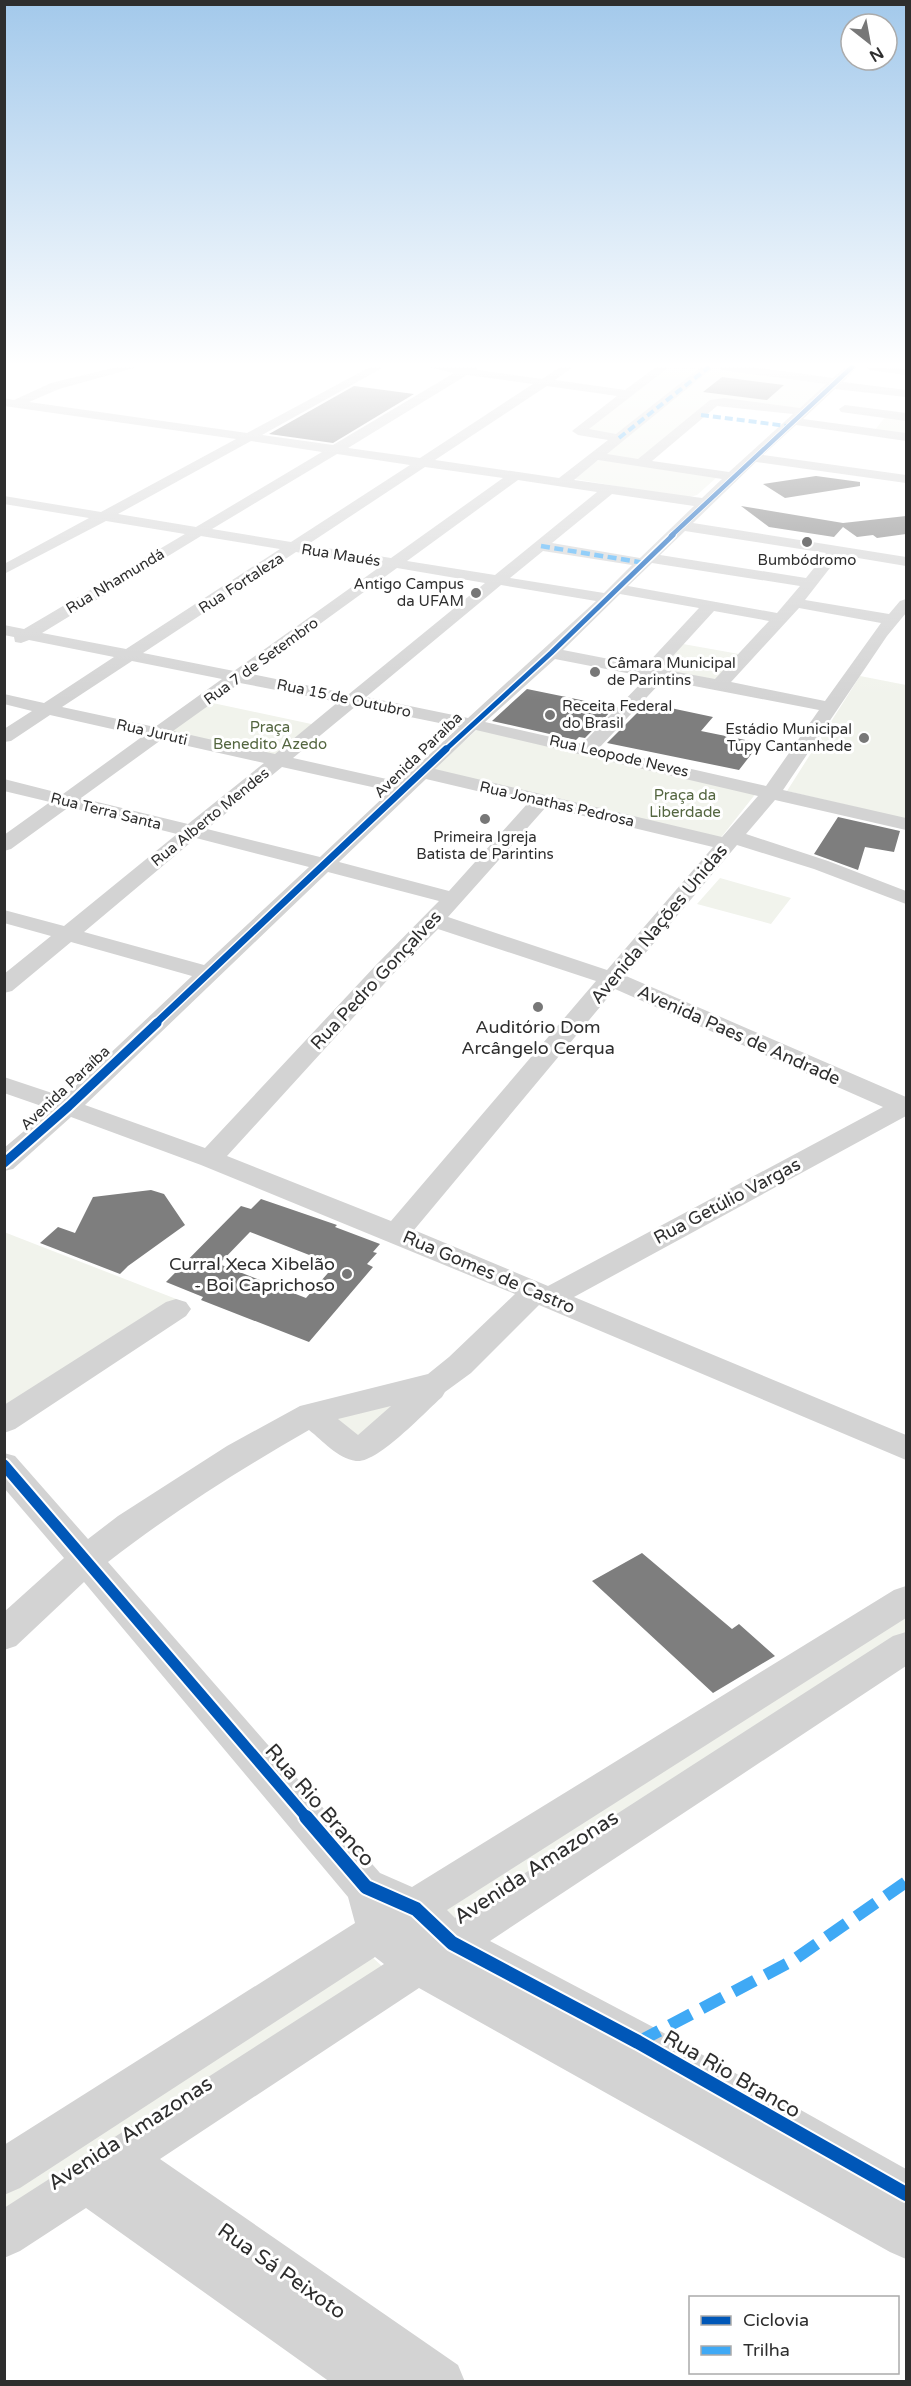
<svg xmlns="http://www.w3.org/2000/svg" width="911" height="2386" viewBox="0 0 911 2386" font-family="'Varela Round',sans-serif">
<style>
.green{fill:#f1f3ec}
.building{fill:#7e7e7e;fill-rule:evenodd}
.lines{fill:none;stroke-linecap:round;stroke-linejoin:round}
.minor{fill:#d3d3d3;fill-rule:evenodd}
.quiet-far2{stroke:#3fa9f5;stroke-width:4;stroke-dasharray:8 4;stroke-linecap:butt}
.quiet-far1{stroke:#3fa9f5;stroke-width:4.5;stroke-dasharray:9 4.5;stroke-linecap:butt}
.quiet{stroke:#3fa9f5;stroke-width:12;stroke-dasharray:24 12;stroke-linecap:butt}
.cycleway-far5-casing{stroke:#fff;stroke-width:6}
.cycleway-far4-casing{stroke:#fff;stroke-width:8}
.cycleway-far3-casing{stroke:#fff;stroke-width:10}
.cycleway-far2-casing{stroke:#fff;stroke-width:13}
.cycleway-far1-casing{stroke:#fff;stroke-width:15}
.cycleway-casing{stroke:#fff;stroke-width:18}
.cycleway-far5{stroke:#0057b8;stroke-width:4.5}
.cycleway-far4{stroke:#0057b8;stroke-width:5}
.cycleway-far3{stroke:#0057b8;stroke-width:7}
.cycleway-far2{stroke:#0057b8;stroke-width:9}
.cycleway-far1{stroke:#0057b8;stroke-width:11}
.cycleway{stroke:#0057b8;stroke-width:14}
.poi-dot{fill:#777;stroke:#fff;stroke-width:2}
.labels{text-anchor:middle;stroke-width:6;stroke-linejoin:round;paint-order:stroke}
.far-street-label{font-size:15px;fill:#2e2e2e;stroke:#fff}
.far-poi-label{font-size:15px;fill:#2e2e2e;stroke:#fff}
.far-park-label{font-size:15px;fill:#546640;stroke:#fff}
.street-label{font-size:18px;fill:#2e2e2e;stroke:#fff}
.poi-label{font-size:18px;fill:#2e2e2e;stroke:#fff}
.near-street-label{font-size:21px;fill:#2e2e2e;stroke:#fff}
</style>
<rect width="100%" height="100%" fill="#fff"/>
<path class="green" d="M669,367H711L830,382L800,411L713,400L638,461L604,456L624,438L583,431Z
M887,415L906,417V435L874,431Z
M600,460L715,476L716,478L697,495L686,498L575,479L595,461Z
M683,644L739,654L716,681L659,670Z
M860,676L906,685V819L787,791Z
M208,702L316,725L275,758L165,733Z
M478,729L757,792L719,840L431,771Z
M720,878L791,898L771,924L697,904Z
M4,1232L184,1302L5,1421Z
M402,1400L362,1449L329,1410Z
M906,1612V1636L455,1926L438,1908Z
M368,1953L387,1971L5,2220V2186Z"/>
<path class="building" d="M722,377L784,385L767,400L703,392Z
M354,386L414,394L333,443L269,434Z
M816,476L860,482V486L785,498L763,484Z
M741,506L843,523L906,516V534L877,538L873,535L857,537L843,527L834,537L769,527Z
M527,689L615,707L585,738L579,737L576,740L492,721Z
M647,703L713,717L701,731L760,743L739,770L607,743Z
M838,817L900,831L894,852L865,847L858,870L814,854Z
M151,1190L164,1194L185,1225L128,1266L120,1274L40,1243L58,1227L75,1233L93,1197Z
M261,1199L337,1225L335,1227L380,1244L373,1252L377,1253L367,1264L373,1267L309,1342L201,1300L203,1297L166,1282L241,1206L251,1209ZM250,1232L335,1265L306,1298L219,1264Z
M642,1553L732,1629L739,1624L775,1656L713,1693L592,1581Z"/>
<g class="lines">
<path class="minor" d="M117,367H138L59,389L29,402L247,433L370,367H384L262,435L333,445L454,373L428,367H478L477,370L542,379L560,367H573L555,380L625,390L656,367H669L589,429L616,434L701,367H714L607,454L638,459L710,400L725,398L800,408L826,384L722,370L717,367H752L833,378L845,367H857L843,382L906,390V397L835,389L803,419L906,433V441L796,425L763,455L906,475V483L756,462L693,523L906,557V566L840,555L805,600L889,614L900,601L906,599V613L887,636L783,790L906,818V830L775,800L746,834L828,861L906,891V904L814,869L737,845L626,976L906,1097V1116L574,1297L906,1435V1460L539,1305L471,1373L445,1392L442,1397C425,1412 377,1464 356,1461C337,1458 323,1441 309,1430C239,1470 171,1513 108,1562L380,1873L412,1887L894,1590L906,1586V1618L447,1910L455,1918L893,1636L906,1632V1666L490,1941L653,2027L906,2169V2259L890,2252L419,1988L160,2159L458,2365L465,2382H330L86,2208L20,2251L4,2258V2208L384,1964L375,1957L20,2188L4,2195V2145L355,1923L348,1897L84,1582L16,1646L4,1650V1612L64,1558L4,1488V1453L15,1456L88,1539L118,1516L227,1446L300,1406L428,1374L449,1357L515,1294L201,1165L71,1117L13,1169L4,1171V1148L50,1109L4,1093V1077L64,1097L192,976L71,942L12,991L4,993V974L51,936L4,923V910L64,926L177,834L69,807L11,849L4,851V835L50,802L4,791V779L63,794L143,736L50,715L11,741L4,742V729L32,711L4,704V694L44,703L114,657L29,640L21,643L15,642L14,637L4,635V625L24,629L185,534L106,521L4,574V564L89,518L4,504V496L101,512L236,439L4,406V398L14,400L51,383ZM467,375L533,384L420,458L348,448ZM547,386L617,396L572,431L578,435L608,440L559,478L435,460ZM717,406L793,414L729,472L652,461ZM251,441L322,452L196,527L118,514ZM337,454L410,465L291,542L212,529ZM598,460L722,479L702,498L574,480ZM425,467L503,478L391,558L307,545ZM518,480L597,492L495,575L407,561ZM612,494L694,506L640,558L552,543ZM685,531L826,553L806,578L660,555ZM201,536L280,549L126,649L42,633ZM543,551L632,565L604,593L510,578ZM296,552L381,566L234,671L143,653ZM652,563L800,586L777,613L628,586ZM397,568L485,583L349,694L251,674ZM501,585L596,601L468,718L366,697ZM620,594L699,608L645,666L563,650ZM799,608L881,623L825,701L731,682ZM714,611L769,621L715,679L661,669ZM555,659L647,677L582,744L485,722ZM132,661L222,679L155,727L62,707ZM663,680L819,710L766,786L599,748ZM240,683L338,702L275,754L173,731ZM356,706L459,727L400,782L293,758ZM476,730L758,796L722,837L435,769ZM161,740L264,763L188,824L81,798ZM282,767L390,791L320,857L207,829ZM426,779L528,803L449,891L339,862ZM546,807L713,847L607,970L448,917ZM196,838L309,867L204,965L84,932ZM328,872L439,901L377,964L205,1148L85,1105ZM438,929L596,981L391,1221L227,1156L393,974ZM615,989L883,1107L548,1286L414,1230ZM391,1406L358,1435L338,1419Z
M865,367L906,369V375L870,370Z
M845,405L906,413V421L841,412L839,409Z
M176,1299L186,1302L191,1309L186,1316L15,1429L4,1433V1405L166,1302Z"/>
<path class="quiet-far2" d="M701,415L787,426
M619,438L709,367"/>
<path class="quiet-far1" d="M541,546L645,563"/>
<path class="quiet" d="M638,2042L792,1961L906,1882"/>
<defs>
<path id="cycleway-far5" d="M671,536L852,367"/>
<path id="cycleway-far4" d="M444,751L551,653L673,535"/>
<path id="cycleway-far3" d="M155,1024L446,749"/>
<path id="cycleway-far2" d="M4,1163L69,1106L157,1023"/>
<path id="cycleway-far1" d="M4,1465L307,1818"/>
<path id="cycleway" d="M306,1817L366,1887L416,1909L452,1943L638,2042L906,2194"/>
</defs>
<use href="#cycleway-far5" class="cycleway-far5-casing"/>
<use href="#cycleway-far4" class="cycleway-far4-casing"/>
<use href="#cycleway-far3" class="cycleway-far3-casing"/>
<use href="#cycleway-far2" class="cycleway-far2-casing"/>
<use href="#cycleway-far1" class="cycleway-far1-casing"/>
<use href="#cycleway" class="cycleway-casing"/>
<use href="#cycleway-far5" class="cycleway-far5"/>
<use href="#cycleway-far4" class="cycleway-far4"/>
<use href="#cycleway-far3" class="cycleway-far3"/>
<use href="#cycleway-far2" class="cycleway-far2"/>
<use href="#cycleway-far1" class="cycleway-far1"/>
<use href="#cycleway" class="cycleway"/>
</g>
<linearGradient id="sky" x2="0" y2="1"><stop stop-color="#a3c9eb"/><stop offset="0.52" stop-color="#fff"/><stop offset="1" stop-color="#fff" stop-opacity="0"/></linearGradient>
<rect width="911" height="701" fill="url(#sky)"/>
<g class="poi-dot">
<circle cx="807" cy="542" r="6"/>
<circle cx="476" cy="593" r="6"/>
<circle cx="595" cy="672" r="6"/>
<circle cx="550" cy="715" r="6"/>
<circle cx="864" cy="738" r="6"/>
<circle cx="485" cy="819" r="6"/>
<circle cx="538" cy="1007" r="6"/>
<circle cx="347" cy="1274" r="6"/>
</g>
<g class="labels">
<g class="far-street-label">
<text transform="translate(341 555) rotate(9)" y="5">Rua Maués</text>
<text transform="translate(115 581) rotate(-31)" y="5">Rua Nhamundá</text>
<text transform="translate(241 583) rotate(-33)" y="5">Rua Fortaleza</text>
<text transform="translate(261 661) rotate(-36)" y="5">Rua 7 de Setembro</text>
<text transform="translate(344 698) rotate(12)" y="5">Rua 15 de Outubro</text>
<text transform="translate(152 732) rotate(13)" y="5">Rua Juruti</text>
<text transform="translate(418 755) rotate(-44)" y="5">Avenida Paraíba</text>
<text transform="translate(619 756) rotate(13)" y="5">Rua Leopode Neves</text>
<text transform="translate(557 804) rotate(13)" y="5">Rua Jonathas Pedrosa</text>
<text transform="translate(106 811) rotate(14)" y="5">Rua Terra Santa</text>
<text transform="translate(210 817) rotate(-39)" y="5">Rua Alberto Mendes</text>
<text transform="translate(65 1088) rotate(-43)" y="5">Avenida Paraíba</text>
</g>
<g class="far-poi-label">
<text x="807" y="565">Bumbódromo</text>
<text x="464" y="589" text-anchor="end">Antigo Campus<tspan x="464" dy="17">da UFAM</tspan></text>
<text x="607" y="668" text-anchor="start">Câmara Municipal<tspan x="607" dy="17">de Parintins</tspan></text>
<text x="562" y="711" text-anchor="start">Receita Federal<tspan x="562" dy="17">do Brasil</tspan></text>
<text x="852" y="734" text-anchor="end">Estádio Municipal<tspan x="852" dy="17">Tupy Cantanhede</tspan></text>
<text x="485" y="842">Primeira Igreja<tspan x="485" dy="17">Batista de Parintins</tspan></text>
</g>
<g class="far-park-label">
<text x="270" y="732">Praça<tspan x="270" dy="17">Benedito Azedo</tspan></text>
<text x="685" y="800">Praça da<tspan x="685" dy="17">Liberdade</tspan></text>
</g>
<g class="street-label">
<text transform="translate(659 924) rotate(-50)" y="6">Avenida Nações Unidas</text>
<text transform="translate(376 980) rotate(-47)" y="6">Rua Pedro Gonçalves</text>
<text transform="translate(739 1035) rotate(24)" y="6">Avenida Paes de Andrade</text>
<text transform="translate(727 1201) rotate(-28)" y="6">Rua Getúlio Vargas</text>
<text transform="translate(489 1272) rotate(23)" y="6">Rua Gomes de Castro</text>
</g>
<g class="poi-label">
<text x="538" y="1033">Auditório Dom<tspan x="538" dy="21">Arcângelo Cerqua</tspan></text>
<text x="335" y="1270" text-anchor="end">Curral Xeca Xibelão<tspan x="335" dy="21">- Boi Caprichoso</tspan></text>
</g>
<g class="near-street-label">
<text transform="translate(320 1805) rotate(49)" y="7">Rua Rio Branco</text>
<text transform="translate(536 1867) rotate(-33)" y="7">Avenida Amazonas</text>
<text transform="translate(732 2074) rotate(30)" y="7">Rua Rio Branco</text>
<text transform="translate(130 2133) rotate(-33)" y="7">Avenida Amazonas</text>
<text transform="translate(282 2271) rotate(35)" y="7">Rua Sá Peixoto</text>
</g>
</g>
<rect width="911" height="2386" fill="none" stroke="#2e2e2e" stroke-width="12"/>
<rect x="689" y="2296" width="210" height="78" fill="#ffffff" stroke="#ababab" stroke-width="1.5"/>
<rect x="701" y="2316" width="30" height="9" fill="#0057b8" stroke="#ababab" stroke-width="1.5"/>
<text x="743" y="2326" font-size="18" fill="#2e2e2e">Ciclovia</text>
<rect x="701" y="2346" width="30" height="9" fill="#3fa9f5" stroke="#ababab" stroke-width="1.5"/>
<text x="743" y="2356" font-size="18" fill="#2e2e2e">Trilha</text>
<g transform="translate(869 42) rotate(149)"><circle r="28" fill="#ffffff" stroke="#ababab" stroke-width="1.5"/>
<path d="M0-4.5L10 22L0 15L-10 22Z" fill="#777777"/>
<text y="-9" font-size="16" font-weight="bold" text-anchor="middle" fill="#2e2e2e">N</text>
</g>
</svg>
